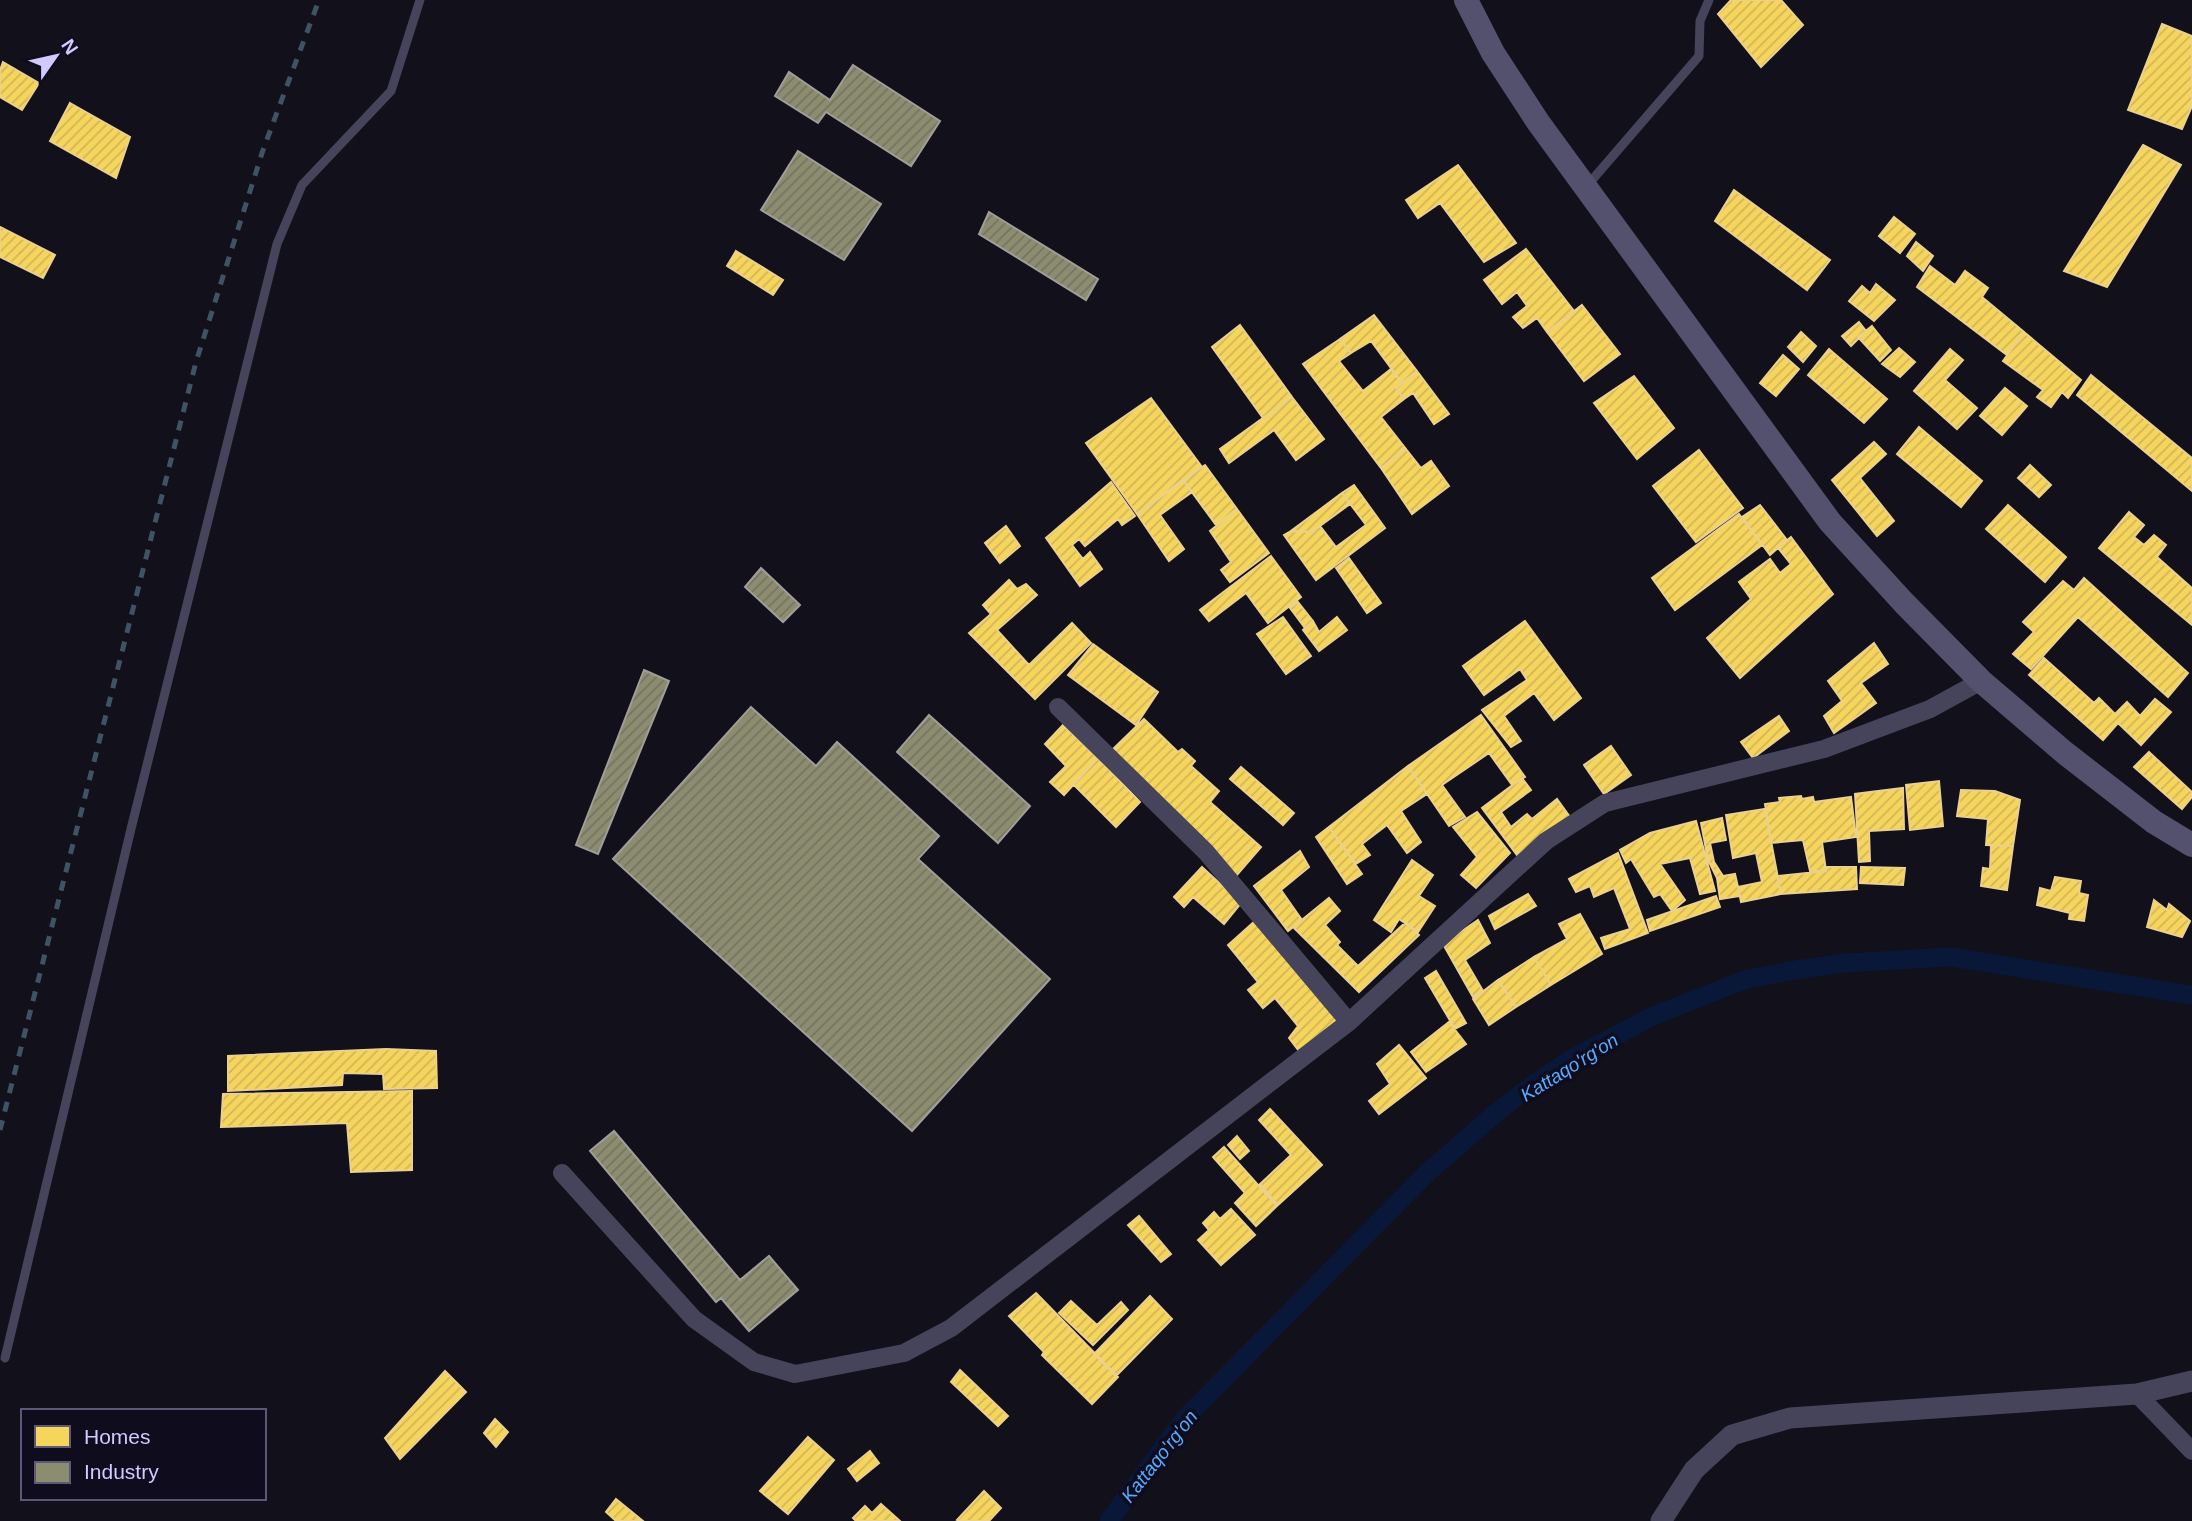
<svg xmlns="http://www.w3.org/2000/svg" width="2192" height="1521" viewBox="0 0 2192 1521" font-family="Arial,sans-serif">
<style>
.homes{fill:url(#homes-hatch);stroke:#ebd18d;stroke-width:2}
.industry{fill:url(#industry-hatch);stroke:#a19e9a;stroke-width:2}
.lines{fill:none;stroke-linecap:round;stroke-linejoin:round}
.canal{stroke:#091838;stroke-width:19}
.service{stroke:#46445b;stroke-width:9}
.minor{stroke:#46445b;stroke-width:18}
.tertiary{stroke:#46445b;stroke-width:21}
.secondary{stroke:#53516e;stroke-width:24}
.rail{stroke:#3f5364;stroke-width:5;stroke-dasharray:10 9;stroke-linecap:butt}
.labels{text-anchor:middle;stroke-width:7;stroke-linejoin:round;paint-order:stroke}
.water-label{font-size:19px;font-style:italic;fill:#57acff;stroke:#0f0c1e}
</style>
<defs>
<pattern id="homes-hatch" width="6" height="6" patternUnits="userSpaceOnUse" patternTransform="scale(1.75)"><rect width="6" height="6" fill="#f6d55c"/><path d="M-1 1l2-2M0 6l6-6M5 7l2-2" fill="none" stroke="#d1b659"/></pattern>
<pattern id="industry-hatch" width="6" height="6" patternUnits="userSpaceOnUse" patternTransform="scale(1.75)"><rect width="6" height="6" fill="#8c8c6e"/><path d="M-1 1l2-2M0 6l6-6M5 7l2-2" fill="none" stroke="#757464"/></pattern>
</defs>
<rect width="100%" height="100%" fill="#12101a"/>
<path class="homes" d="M1731,0H1781L1803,25L1761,67L1718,14Z
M2162,24L2192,36V106L2182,129L2128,110Z
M3,62L39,83L22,110L0,97V70Z
M70,103L130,137L116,178L50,141Z
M2143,145L2181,165L2107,287L2064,271Z
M1458,165L1516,243L1484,262L1440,203L1418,218L1406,200Z
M1734,190L1830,260L1807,290L1715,221Z
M1894,217L1915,234L1900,253L1879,236Z
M0,227L55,255L43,278L0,257Z
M1916,242L1933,256L1923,271L1907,256Z
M1526,249L1574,311L1547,332L1537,318L1523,328L1513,317L1527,306L1517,292L1502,304L1484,280Z
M736,251L783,280L773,295L727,266Z
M1930,266L1955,285L1965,271L1988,288L1982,297L2024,332L2007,355L1917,287Z
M1876,284L1895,300L1874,321L1849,301L1862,286L1870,293Z
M1582,305L1620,354L1584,381L1547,332Z
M1374,315L1417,371L1402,383L1371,341L1351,353L1340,339Z
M1859,322L1866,331L1851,346L1842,336Z
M1240,325L1292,397L1263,418L1212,347Z
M1872,326L1891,350L1880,361L1858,337Z
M1801,332L1816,346L1803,362L1788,347Z
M2024,332L2081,380L2068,398L2062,392L2051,407L2037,397L2043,390L2003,361Z
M1340,339L1351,353L1339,361L1363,391L1391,369L1402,383L1396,388L1404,399L1381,417L1406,449L1381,468L1303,364Z
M1899,348L1915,362L1900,377L1882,364Z
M1829,349L1887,399L1864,423L1808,375Z
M1950,349L1963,360L1945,380L1977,408L1957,429L1914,391Z
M1783,355L1799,369L1776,396L1760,383Z
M1417,371L1449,414L1434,424L1413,393L1404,399L1396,388Z
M2091,375L2192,458V491L2077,395Z
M1634,376L1674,428L1637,459L1594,403Z
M2005,388L2027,406L2002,435L1980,416Z
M1292,397L1324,439L1296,460L1274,430L1229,463L1220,449Z
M1151,398L1202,467L1137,514L1086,443Z
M1919,427L1982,481L1961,507L1897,454Z
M1874,442L1886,454L1860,478L1894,521L1877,536L1832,480Z
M1406,449L1421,468L1431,461L1449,486L1412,514L1381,468Z
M1699,450L1743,508L1696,542L1653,486Z
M1205,465L1237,509L1216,525L1183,480Z
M2030,465L2051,485L2039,497L2018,478Z
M1183,480L1192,492L1160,515L1184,549L1169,561L1137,514Z
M1111,482L1135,516L1122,525L1118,519L1085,546L1079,539L1072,545L1083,559L1090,552L1102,569L1080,586L1046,538Z
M1354,485L1385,528L1316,580L1284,535L1291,531L1312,532L1320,526L1336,547L1366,525L1342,493Z
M1342,493L1350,504L1320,526L1312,532L1291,531Z
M1760,505L1787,540L1770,555L1742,517Z
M2008,505L2066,557L2045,582L1986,529Z
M1237,509L1269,553L1230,582L1221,570L1231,562L1210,531Z
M2129,512L2144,525L2134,537L2144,545L2154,535L2166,545L2157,557L2192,588V625L2099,548Z
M1739,514L1762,545L1675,610L1652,578Z
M1006,526L1020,546L1000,563L985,543Z
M1791,537L1833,594L1740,678L1707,638L1751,599L1739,582L1770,559L1780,573L1791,564L1778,548Z
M1271,556L1301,597L1268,623L1246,593L1209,621L1200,610Z
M1349,558L1381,603L1367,613L1336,568Z
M2084,578L2188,673L2168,697L2078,617L2031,669L2013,654L2034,632L2023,622L2063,581L2074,590Z
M1009,580L1017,589L1026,584L1037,595L997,630L1029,665L1072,623L1091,643L1035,699L969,633L991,614L983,605Z
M1298,602L1313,621L1305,628L1290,608Z
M1283,617L1311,656L1286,674L1257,634Z
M1337,617L1347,630L1319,651L1303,630L1313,621L1319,632Z
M1525,621L1581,698L1554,720L1534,693L1504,716L1521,741L1511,747L1482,710L1527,680L1520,669L1484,695L1463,666Z
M1874,643L1888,664L1861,683L1876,703L1834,733L1824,716L1842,701L1828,681Z
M1093,644L1158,692L1136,725L1068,675Z
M2044,658L2094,703L2099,698L2115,714L2127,702L2140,716L2155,699L2171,712L2141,745L2118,723L2103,740L2029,675Z
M1481,715L1525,777L1512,785L1489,753L1442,785L1465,817L1449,826L1408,766Z
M1779,716L1789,731L1753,758L1741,742Z
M1144,719L1178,752L1182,749L1195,761L1191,766L1219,791L1210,802L1261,847L1236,876L1111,751Z
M1063,725L1098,758L1064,795L1050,782L1066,766L1045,744Z
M1611,746L1631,775L1604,794L1584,765Z
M2149,752L2192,792V797L2182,809L2134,767Z
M1098,758L1140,802L1116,827L1073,784Z
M1408,766L1427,794L1401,811L1421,842L1407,853L1387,825L1362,844L1370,855L1356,864L1329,827Z
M1241,767L1294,813L1283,825L1230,779Z
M1522,778L1531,790L1501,812L1511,827L1527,814L1532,819L1557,799L1570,817L1517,855L1482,808Z
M1939,781L1943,826L1910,830L1906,785Z
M1903,788L1904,829L1869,831L1870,861L1859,862L1855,794Z
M1961,790L1995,791L2020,800L2013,846L1986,845L1988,819L1957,816Z
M1801,796L1802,799L1813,797L1814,802L1851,797L1856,837L1822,842L1826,871H1810L1803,840L1771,843L1765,804L1780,802L1779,798Z
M1765,809L1781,894L1741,902L1738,887L1762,882L1756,853L1733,858L1726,815Z
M1477,812L1510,853L1476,888L1461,875L1477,857L1453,827Z
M1722,818L1726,840L1710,843L1714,862L1723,876L1735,874L1740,896L1720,899L1717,878L1708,860L1701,823Z
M1696,821L1715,891L1700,894L1690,858L1660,864L1685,900L1672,911L1660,894L1654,897L1631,859L1626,863L1620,850L1650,833Z
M1329,827L1362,874L1347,884L1316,837Z
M1991,845L2013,846L2007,890L1981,886L1983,868L1990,869Z
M1300,851L1309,867L1281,890L1302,920L1288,931L1254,886Z
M1618,853L1648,933L1605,949L1601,938L1630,929L1614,888L1594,897L1590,886L1576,892L1569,879Z
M1412,860L1433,875L1419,896L1435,906L1418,932L1399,919L1391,932L1374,920Z
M1202,867L1241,903L1224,924L1193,897L1184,907L1174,897Z
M1825,867H1856L1857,889L1781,894L1777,876L1826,871Z
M1861,867L1905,868L1903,885L1860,883Z
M2055,877L2081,881L2079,893L2088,895L2084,921L2069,919L2070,913L2037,905L2040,888L2051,891Z
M1528,894L1536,906L1495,929L1489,916Z
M1716,896L1720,907L1650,931L1647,920Z
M1329,898L1340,911L1325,925L1340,942L1337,945L1358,966L1406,922L1419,935L1359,992L1293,927Z
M2154,900L2167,910L2169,904L2190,921L2182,937L2147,927Z
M1580,914L1602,954L1551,985L1534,957L1567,939L1559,924Z
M1478,920L1490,943L1465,960L1483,991L1473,997L1443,944Z
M1255,921L1340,1021L1299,1051L1289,1038L1298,1026L1275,998L1263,1008L1248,990L1258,982L1228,945Z
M1534,957L1551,985L1516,1007L1498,980Z
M1436,971L1466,1023L1455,1029L1425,978Z
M1498,980L1516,1007L1489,1025L1473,999Z
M1449,1022L1466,1044L1426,1072L1411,1052Z
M1399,1045L1426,1078L1379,1114L1369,1101L1390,1084L1377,1064Z
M386,1049L436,1051L437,1088L384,1089L383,1074L343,1073L342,1085L228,1091V1056Z
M412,1091V1170L351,1172L347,1123L221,1127L223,1094Z
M1270,1109L1322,1165L1278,1205L1260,1184L1291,1155L1259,1120Z
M1237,1136L1249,1151L1240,1159L1228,1145Z
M1224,1147L1277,1206L1256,1226L1235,1203L1245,1193L1213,1157Z
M1231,1209L1255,1235L1221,1265L1198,1240L1209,1230L1203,1223L1214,1212L1220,1219Z
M1139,1216L1171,1254L1161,1262L1128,1225Z
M1036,1293L1118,1377L1092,1404L1042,1355L1044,1352L1009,1316Z
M1150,1296L1172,1319L1116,1376L1094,1354Z
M1071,1301L1097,1325L1121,1302L1128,1310L1093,1345L1059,1313Z
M960,1370L1008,1416L998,1426L951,1382Z
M445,1371L466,1392L400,1459L385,1438Z
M495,1419L508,1432L496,1447L484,1433Z
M808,1437L834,1460L788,1514L760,1491Z
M870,1451L879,1463L857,1481L848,1469Z
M984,1491L1001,1508L989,1521H959L957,1520Z
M616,1499L643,1521H616L606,1512Z
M881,1504L900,1521H856L853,1518L865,1506L872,1513Z"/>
<path class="industry" d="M853,65L940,121L911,166L826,112L818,123L775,96L789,72L830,100Z
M798,151L881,204L844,260L761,210Z
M989,212L1098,279L1086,300L979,234Z
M761,568L800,605L783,622L745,587Z
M644,670L669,681L598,854L576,845Z
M751,707L816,766L837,742L939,836L918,859L1050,979L912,1131L613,859Z
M929,715L1030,806L998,843L897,752Z
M614,1131L740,1280L769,1256L798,1290L749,1331L721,1298L716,1302L590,1151Z"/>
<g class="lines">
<path class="canal" d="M1109,1521L1187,1416L1428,1172L1497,1112L1534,1084L1571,1059L1653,1016L1744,980L1795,970L1845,963L1950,957L2192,995"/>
<path class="service" d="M1586,187L1699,56L1700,21L1709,0
M5,1358L131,829L277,244L302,185L391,91L420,0"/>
<path class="minor" d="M1058,707L1206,852L1349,1022
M562,1173L694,1319L754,1362L795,1374L904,1353L951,1328L1349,1022L1546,841L1605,803L1824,749L1930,709L1981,681
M2137,1394L2192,1451"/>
<path class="tertiary" d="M1661,1521L1694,1470L1732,1435L1790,1418L2137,1394L2192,1381"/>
<path class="secondary" d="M1466,0L1493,53L1538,122L1830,522L1904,603L1981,681L2065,753L2154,822L2192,845"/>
<path class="rail" d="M0,1130L196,362L263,150L319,0"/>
</g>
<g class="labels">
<g class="water-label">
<text transform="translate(1569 1067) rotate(-32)" y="7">Kattaqo'rg'on</text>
<text transform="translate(1159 1456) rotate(-52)" y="7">Kattaqo'rg'on</text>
</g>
</g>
<rect x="21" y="1409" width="245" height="91" fill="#0f0c1e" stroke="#5d5878" stroke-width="2"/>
<rect x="35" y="1426" width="35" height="21" fill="#f6d55c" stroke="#5d5878" stroke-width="2"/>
<text x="84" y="1444" font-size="21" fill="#d1c9ff">Homes</text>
<rect x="35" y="1462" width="35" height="21" fill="#8c8c6e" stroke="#5d5878" stroke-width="2"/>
<text x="84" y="1479" font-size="21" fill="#d1c9ff">Industry</text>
<g transform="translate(56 56) rotate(56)" stroke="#0f0c1e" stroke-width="5" paint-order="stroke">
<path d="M0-5L12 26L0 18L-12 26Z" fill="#d1c9ff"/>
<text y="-10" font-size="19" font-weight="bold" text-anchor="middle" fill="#d1c9ff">N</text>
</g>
</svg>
